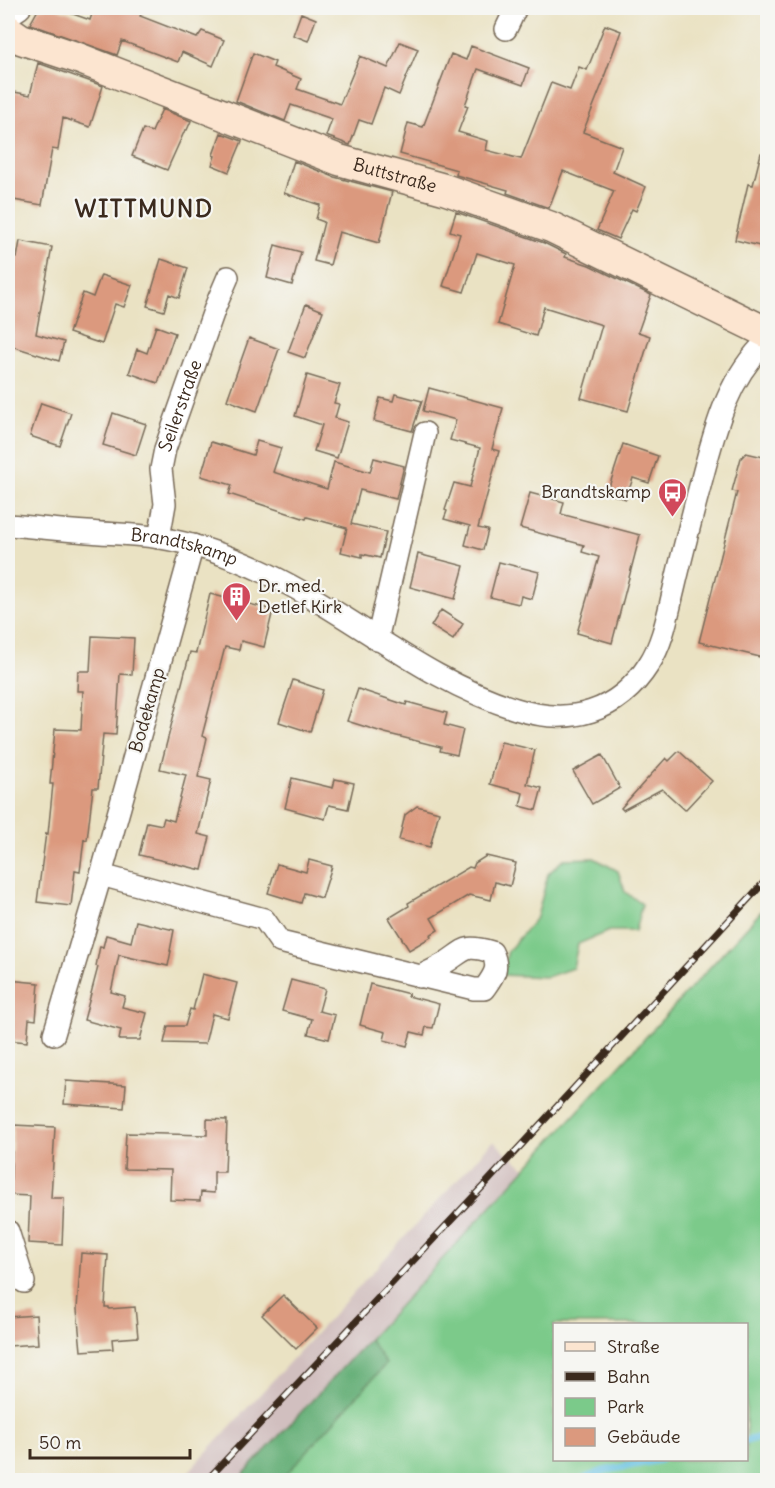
<svg xmlns="http://www.w3.org/2000/svg" width="775" height="1488" viewBox="0 0 775 1488" font-family="Delius,sans-serif">
<style>
.industrial{fill:#d1bfbf}
.green{fill:#7bca8a;stroke:#5b7a54;stroke-width:1.5;fill-rule:evenodd}
.forest{fill:#64ae76;stroke:#506c4a;stroke-width:1.5}
.lines{fill:none;stroke-linecap:round;stroke-linejoin:round}
.stream{stroke:#64c0e2;stroke-width:7}
.building{fill:#db997e}
.street-casing{stroke:#786a58;stroke-width:24}
.secondary-casing{stroke:#786a58;stroke-width:33}
.street{stroke:#fff;stroke-width:21}
.secondary{stroke:#fce5d0;stroke-width:30}
.rail-casing{stroke:#3b2a1e;stroke-width:7}
.rail{stroke:#f6f6f2;stroke-width:4.5;stroke-dasharray:14;stroke-linecap:butt}
.labels{text-anchor:middle;stroke-width:4.5;stroke-linejoin:round;paint-order:stroke}
.street-label{font-size:18px;fill:#3b2a1e;stroke:#f6f6f2}
.poi-label{font-size:18px;fill:#3b2a1e;stroke:#f6f6f2;text-anchor:end}
.district-label{font-size:24px;font-weight:bold;letter-spacing:1.5px;fill:#3b2a1e;stroke:#f6f6f2}
</style>
<rect width="100%" height="100%" fill="#f6f6f2"/>
<filter id="ink" filterUnits="userSpaceOnUse"><feTurbulence type="fractalNoise" baseFrequency=".0167" numOctaves="2"/><feDisplacementMap in="SourceGraphic" scale="12" xChannelSelector="R" yChannelSelector="G"/><feConvolveMatrix kernelMatrix="1 2 1 2 8 2 1 2 1" color-interpolation-filters="sRGB"/></filter>
<filter id="wash" filterUnits="userSpaceOnUse"><feTurbulence type="fractalNoise" baseFrequency=".008" numOctaves="4" result="noise"/><feDisplacementMap in="SourceGraphic" scale="24" xChannelSelector="R" yChannelSelector="G"/><feGaussianBlur stdDeviation="1.35" result="paint"/><feColorMatrix in="noise" values="0 0 0 0 0 0 0 0 0 0 0 0 0 0 0 0 0 1.4 0 .05"/><feComposite in="paint" operator="in"/></filter>
<g filter="url(#wash)">
<rect width="100%" height="100%" fill="#eae2c3"/>
<path class="industrial" d="M493,1141L526,1169L369,1339L238,1480H181Z"/>
<path class="green" d="M594,858L618,871L625,892L642,904L635,931H609L578,944L573,968L547,977L501,975L508,951L537,917L548,874L564,859Z
M767,905V1480H280L382,1368L369,1339ZM554,1324H746V1460H554Z"/>
<path class="forest" d="M369,1339L386,1364L281,1480H238Z"/>
<g class="lines">
<path class="stream" d="M746,1441L768,1435
M581,1480L603,1471L660,1460"/>
</g>
<g id="blocks">
<path class="building" d="M39,8H56L90,20L94,8H146L140,16L197,38L202,31L224,40L213,66L182,52L178,62L122,41L117,55L30,24Z
M301,13L316,19L308,41L293,35Z
M605,25L621,31L604,77H605L583,132L622,147L613,172L646,187L636,211L632,209L618,239L597,230L614,191L563,171L549,208L507,193L508,190L456,175L457,170L400,154L408,123L423,127L451,54L466,60L471,46L529,68L523,85L478,69L465,105L468,106L458,132L488,141L486,150L521,159L551,83L570,90L579,67L587,70Z
M400,42L418,49L399,95L384,88L371,124L359,120L350,145L326,136L332,119L291,105L285,121L236,101L253,53L275,62L273,67L301,79L297,89L340,104L360,56L388,68Z
M38,63L103,86L90,127L63,118L58,150L52,149L42,205L8,199V127L14,92L30,95Z
M162,109L191,121L187,130H185L167,170L132,156L143,129L152,132Z
M221,133L242,141L229,172L212,165L215,156L213,155Z
M761,153L768,154V248L735,240L748,184L753,185Z
M294,161L334,177L392,192L379,243L339,232L330,265L314,261L324,222L316,219L320,205L284,193Z
M456,212L544,243L566,254L565,257L589,265L651,295L638,332L650,336L628,411L581,398L602,325L544,307L536,336L498,324L515,265L477,253L464,292L443,286L460,234L450,231Z
M20,241L52,247L36,334L64,342L59,361L8,345V257L17,258Z
M275,245L301,252L292,285L267,278Z
M161,259L188,268L179,298L169,294L164,311L147,306Z
M101,275L132,285L124,307L115,304L102,344L69,333L83,293L93,297Z
M306,304L323,311L305,358L288,352Z
M156,326L175,333L158,383L129,373L137,349L147,353Z
M249,338L279,349L257,411L227,400Z
M307,375L340,385L334,403L339,404L335,418L348,422L337,458L314,451L322,425L295,416Z
M429,388L503,408L492,449L499,451L478,528L488,530L483,550L465,545L470,526L444,519L447,511L445,510L454,483L470,487L480,448L450,440L456,420L423,411Z
M395,394L422,401L412,431L374,421L380,398L393,401Z
M41,403L71,413L60,446L30,436Z
M113,413L146,424L136,455L103,445Z
M257,441L281,448L273,472L327,489L334,462L370,472L374,458L404,466L396,499L360,490L351,524L386,532L380,558L362,554V557L341,552L347,528L307,517L306,519L229,494L232,485L201,476L211,442L253,455Z
M623,444L658,456L649,483L633,478L626,499L607,493Z
M746,453L768,458V659L699,642L737,492L732,491L741,458Z
M530,493L564,502L561,514L640,535L612,643L577,633L599,557L582,552L584,545L520,528Z
M418,554L464,566L455,599L410,587Z
M499,562L539,572L532,599L521,596L519,604L490,597Z
M210,594L273,610L264,647L241,641L239,650L225,647L202,736L207,738L198,777L211,780L198,834L210,837L202,870L139,855L147,822L162,825L164,818L174,821L186,775L160,769L190,652L196,653Z
M441,610L463,624L453,640L431,626Z
M92,636L134,638L132,675L120,674L116,735L103,734L98,788H93L87,840L84,839L80,872L75,871L71,906L37,902L46,833L48,834L53,784H50L55,729L81,730L83,691H77L78,671H90Z
M293,680L323,690L310,732L279,722Z
M358,689L406,705L407,702L447,713L444,725L463,730L457,755L440,751L441,747L385,733L347,721Z
M501,742L535,750L527,784L542,788L536,810L520,806L523,793L490,784Z
M679,751L712,781L685,810L662,789L623,810L621,808L666,758L669,761Z
M602,755L620,788L592,804L573,771Z
M292,778L333,788L335,779L354,783L348,809L329,805L325,819L285,808Z
M417,806L439,812L430,847L399,840L405,815Z
M486,856L516,863L510,886L495,882L491,900L469,895L431,918L438,930L430,935L431,937L409,950L389,918L409,906L408,903L469,867L473,868L475,863Z
M309,860L332,866L322,898L304,893L301,903L268,893L277,864L306,872Z
M136,921L174,930L170,951H171L168,966L119,955L111,992L125,996L122,1007L147,1013L140,1040H119L121,1030L84,1020L98,967L96,966L100,946L103,947L106,935L131,942Z
M202,974L237,983L228,1018L212,1014L205,1044L164,1043L168,1026H185L190,1009L193,1010Z
M8,980L39,983L36,1020L29,1019L27,1042L8,1040Z
M291,980L325,989L319,1011L335,1015L329,1039L308,1034L312,1019L282,1011Z
M370,984L409,994L408,996L439,1004L433,1028L426,1027L424,1035L411,1032L407,1046L384,1040L386,1032L360,1025Z
M66,1081L126,1085L124,1108L64,1104Z
M207,1119L227,1120L225,1172H214V1193L201,1192L200,1201L170,1200L171,1170L124,1169L126,1133L207,1135Z
M13,1125L55,1127L51,1198H64L62,1245L28,1243L30,1196L10,1195Z
M81,1253L108,1255L105,1307H109V1309L135,1307L138,1337L112,1339L113,1349L81,1351L77,1309Z
M283,1295L317,1328L296,1349L262,1315Z
M36,1315L38,1344L8,1346V1317Z"/>
</g>
</g>
<g filter="url(#ink)">
<use href="#blocks" fill-opacity="0" stroke="#786a58" stroke-width="1.5"/>
<g class="lines">
<defs>
<g id="street">
<path d="M8,16L20,8"/>
<path d="M506,29L516,8"/>
<path id="s1" d="M8,525C34,527 60,530 87,532C111,534 136,534 160,538C197,544 232,557 266,573C352,614 423,680 516,709C570,726 618,713 649,664C663,643 668,613 674,589C682,555 691,520 700,486C714,433 726,379 768,340"/>
<path id="s2" d="M159,538L165,504L161,469L165,449L216,305L228,277"/>
<path d="M193,545L101,875L264,919L280,942L474,989H484C494,975 500,968 492,952C464,944 467,949 445,963C437,968 428,972 419,977"/>
<path d="M377,640L425,433"/>
<path d="M54,1034L101,875"/>
<path d="M8,1231L24,1282"/>
</g>
<g id="secondary">
<path id="s3" d="M8,30L21,39L78,58L339,160L444,189L551,227L768,333"/>
</g>
</defs>
<use href="#street" class="street-casing"/>
<use href="#secondary" class="secondary-casing"/>
<use href="#street" class="street"/>
<use href="#secondary" class="secondary"/>
<defs>
<path id="rail" d="M207,1480L489,1180L768,878"/>
</defs>
<use href="#rail" class="rail-casing"/>
<use href="#rail" class="rail"/>
</g>
</g>
<defs>
<symbol id="bus-pin" viewBox="-11 -11 22 30"><path d="M0 17L-7.5 6A9.5 9.5 0 1 1 7.5 6Z" fill="#d1495b" stroke="#f6f6f2"/><path d="M-5-6H5V4H4V6H2V4H-2V6H-4V4H-5ZM-3.5-4V0h7V-4ZM-3.5 1.2v1.5H-2V1.2ZM2 1.2v1.5H3.5V1.2Z" fill="#fff"/></symbol>
<symbol id="building-pin" viewBox="-11 -11 22 30"><path d="M0 17L-7.5 6A9.5 9.5 0 1 1 7.5 6Z" fill="#d1495b" stroke="#f6f6f2"/><path d="M-4-6H4V6H1V3H-1V6H-4ZM-2.5-4.3h1.7v1.8h-1.7ZM.8-4.3h1.7v1.8H.8ZM-2.5-1h1.7V.8h-1.7ZM.8-1h1.7V.8H.8Z" fill="#fff"/></symbol>
</defs>
<g fill-rule="evenodd">
<use href="#bus-pin" x="656" y="476" width="33" height="45"/>
<use href="#building-pin" x="220" y="580" width="33" height="45"/>
</g>
<g class="labels">
<g class="street-label">
<text dy="6" stroke="none"><textPath href="#s3" startOffset="414">Buttstraße</textPath></text>
<text dy="6" stroke="none"><textPath href="#s2" startOffset="136">Seilerstraße</textPath></text>
<text dy="6" stroke="none"><textPath href="#s1" startOffset="178">Brandtskamp</textPath></text>
<text transform="translate(147 710) rotate(-74)" y="6">Bodekamp</text>
</g>
<g class="poi-label">
<text x="651" y="498">Brandtskamp</text>
<text x="258" y="592" text-anchor="start">Dr. med.<tspan x="258" dy="21">Detlef Kirk</tspan></text>
</g>
<g class="district-label">
<text x="144" y="217">WITTMUND</text>
</g>
</g>
<rect width="775" height="1488" fill="none" stroke="#f6f6f2" stroke-width="30"/>
<rect x="553" y="1323" width="195" height="138" fill="#f6f6f2" stroke="#aba49d" stroke-width="1.5"/>
<rect x="565" y="1342" width="30" height="9" fill="#fce5d0" stroke="#aba49d" stroke-width="1.5"/>
<text x="607" y="1353" font-size="18" fill="#3b2a1e">Straße</text>
<rect x="565" y="1372" width="30" height="9" fill="#3b2a1e" stroke="#aba49d" stroke-width="1.5"/>
<text x="607" y="1383" font-size="18" fill="#3b2a1e">Bahn</text>
<rect x="565" y="1398" width="30" height="18" fill="#7bca8a" stroke="#aba49d" stroke-width="1.5"/>
<text x="607" y="1413" font-size="18" fill="#3b2a1e">Park</text>
<rect x="565" y="1428" width="30" height="18" fill="#db997e" stroke="#aba49d" stroke-width="1.5"/>
<text x="607" y="1443" font-size="18" fill="#3b2a1e">Gebäude</text>
<path d="M30 1449v9h160v-9" fill="none" stroke="#3b2a1e" stroke-width="3"/>
<text x="39" y="1449" font-size="18" fill="#3b2a1e" stroke="#f6f6f2" stroke-width="4.5" paint-order="stroke">50 m</text>
</svg>
